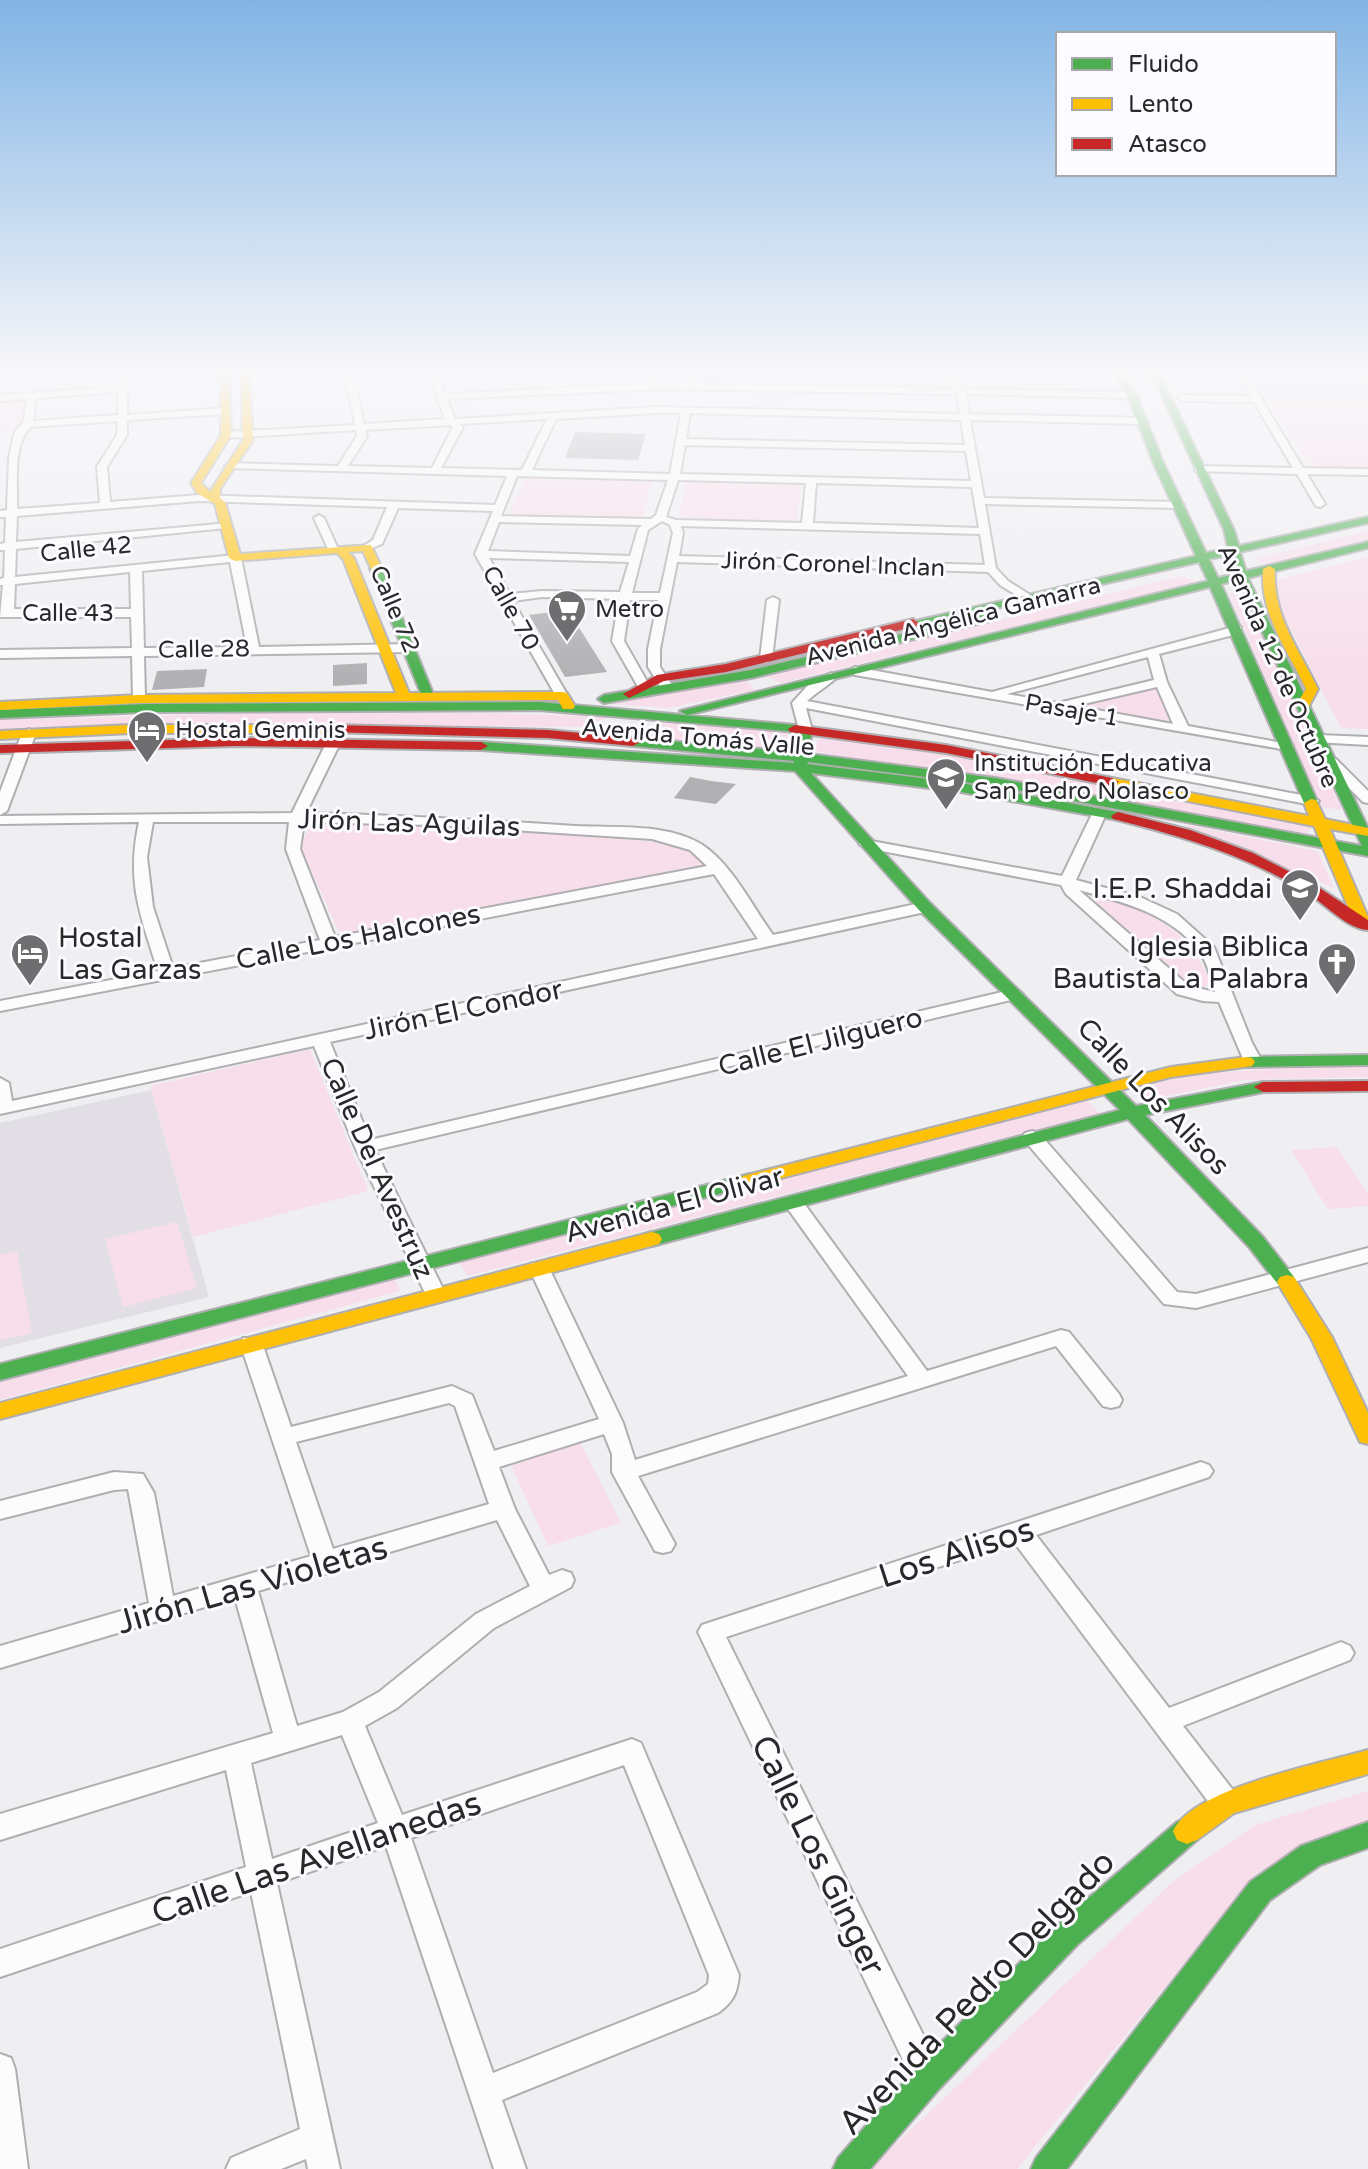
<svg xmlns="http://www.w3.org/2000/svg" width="1368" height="2169" viewBox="0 0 1368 2169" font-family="'Varela Round',sans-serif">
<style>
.built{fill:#e1dee6}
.green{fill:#f8deea}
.building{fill:#b1b0b2}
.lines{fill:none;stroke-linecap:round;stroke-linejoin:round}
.street-casing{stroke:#afaeb1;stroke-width:4}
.fast-casing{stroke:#afaeb1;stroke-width:4}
.slow-casing{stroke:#afaeb1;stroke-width:4}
.jam-casing{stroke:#afaeb1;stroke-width:4}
.street{fill:#fdfcfd;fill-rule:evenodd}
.fast{fill:#4caf50;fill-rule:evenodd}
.slow{fill:#ffc107;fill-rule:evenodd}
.jam{fill:#c62828;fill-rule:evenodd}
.labels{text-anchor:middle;stroke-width:6;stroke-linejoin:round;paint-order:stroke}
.far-street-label{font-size:24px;fill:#29292a;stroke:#fcfbff}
.far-poi-label{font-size:24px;fill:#29292a;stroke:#fcfbff;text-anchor:start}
.street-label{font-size:28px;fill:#29292a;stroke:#fcfbff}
.poi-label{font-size:28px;fill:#29292a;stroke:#fcfbff;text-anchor:end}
.near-street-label{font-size:34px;fill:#29292a;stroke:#fcfbff}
</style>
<rect width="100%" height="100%" fill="#efeef1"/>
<path class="built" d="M1253,375H1339L1368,391V399H1268Z
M151,1090L209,1297L0,1348V1123Z"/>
<path class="green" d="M609,375H946L959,390L615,385Z
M29,398L23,428L0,430V400Z
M1268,401H1368V470L1311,468Z
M527,475L653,478L642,519L508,515Z
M686,479L802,482L797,523L678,519Z
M1368,531V540L1269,564L1253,559Z
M1368,557V729L1341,728L1267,583Z
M1183,576L1196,582L780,683L767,676Z
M1243,592L1342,810L1321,807L1229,593Z
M746,680L755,690L669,708L596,703Z
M1156,686L1160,688L1173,723L1081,706L1082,704Z
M259,713H492L608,717L585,727L192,725L0,730V720Z
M675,721L788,733L786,747L780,750L612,735Z
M828,737L1028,767L1312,827L1307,834L1297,833L813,751L819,739Z
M310,821L514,830L667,843L693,853L705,864L346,935L338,930L301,848Z
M1182,824L1317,851L1334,888Z
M1089,894C1148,911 1185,923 1211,983L1199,990C1159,972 1115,928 1089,894Z
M310,1049L368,1191L193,1237L150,1086Z
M1368,1064V1077L1244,1080L1149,1100L1140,1083L1207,1073Z
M1086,1100L1099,1113L467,1276L458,1259Z
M1337,1147L1368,1194V1206L1328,1209L1291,1150Z
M177,1222L197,1288L123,1307L105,1239Z
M17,1251L32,1333L0,1340V1255Z
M393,1276L400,1291L0,1400V1377Z
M580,1442L621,1523L548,1546L510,1463Z
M1368,1791V1823L1257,1873L1017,2169H869L1174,1881L1255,1825Z"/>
<path class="building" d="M575,432L646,434L638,460L565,458Z
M568,610L607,672L565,677L529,615Z
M367,663V684L333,686V665Z
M207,669L204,687L152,690L157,671Z
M690,777L711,781L736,784L716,804L674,798Z"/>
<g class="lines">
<defs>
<path id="street" d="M0,375H7L0,378Z
M119,375H127V415L226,408L231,411L226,414L127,420V435L107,467L110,502L199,495L495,505L507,476L227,468L225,466L230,463L338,466L357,436L356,430L226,438L221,435L226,432L355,425L345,375H353L364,424L445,419L429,375H437L445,394L660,383L954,389L944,375H953L963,389L1134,392L1138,395L1134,398L966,394L969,414L1143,418L1148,421L1143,424L970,420L984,498L1179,502L1184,505L1179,508L985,504L996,568L1008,581L1043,603L1045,605L1039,609L1000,585L988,572L677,562L660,649V667L674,688L673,691H663L648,667V649L658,600H630L624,641L653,692L647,696L641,692L612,641L619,599L542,597L513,601L568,696L562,700L556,696L475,554L493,511L398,508L382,544L367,550L362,547L373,540L387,507L199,501L17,516L16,542L230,523L231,525L226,528L16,549L15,577L235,555L241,558L259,647L409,644L415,648L409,652L144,656L145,699L139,703L133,699L132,656L0,658V650L132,648L131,617H0L3,585H0V579L4,578L5,550H0V544L5,543L6,517H0V511L7,510L9,457L15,431L23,423L27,399L0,401V395L118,387ZM660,389L957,394L960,414L657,407L455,419L447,399ZM118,392V415L33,421L36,398ZM657,413H681L670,474L532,470L556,419ZM690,413L961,420L965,445L686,439ZM547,419L522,470L441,468L463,427L460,424ZM118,421L117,435L97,467L100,503L17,509C18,486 12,443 31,427ZM450,425L453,427L432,468L348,466L367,436L365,430ZM685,445L966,451L971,481L680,474ZM517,476L668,480L656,515L651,519L501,516ZM678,480L806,483L802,523L676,520L666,517ZM816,483L972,487L979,528L813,523ZM662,521L670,525L673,533L660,593H632L648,530ZM499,522L642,525L638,529L630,556L488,551ZM681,526L980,534L985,565L679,556L683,533ZM489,558L629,562L620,592L542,591L510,594ZM230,562L247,647L144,648L142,571ZM130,572L131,609H14L15,584Z
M1239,375H1247L1303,468L1368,469V475L1307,474L1325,504L1320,507L1316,506L1297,474L1195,471V467L1199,466L1293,468L1254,402L1181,401L1177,398L1181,395L1251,396Z
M1348,375H1359L1368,380V387Z
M319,515L324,518L338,549L337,551L328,549L314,518Z
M773,597L779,600L772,659L766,663L760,659L767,600Z
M1237,626L1241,627V633L1159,654L1167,682L1188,726L1288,744L1293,745V751L855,675L849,671L855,667L992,692ZM1148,657L1154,680L1058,703L1007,694ZM1157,687L1173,724L1075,706Z
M831,673L837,677C828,686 817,692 807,701L1312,797L1319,801L1312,805L806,708L812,730L805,734L800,733L792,703L810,683Z
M340,725L347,729L306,813C396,815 485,820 575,826C615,828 665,823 701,844C732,864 752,906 773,935L925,902L933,907L925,912L330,1042L370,1140L1015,989L1023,994L1015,999L375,1150L446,1295L443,1300H429L426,1295L355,1147L314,1046L0,1114V1078L9,1083L12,1101L758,939L714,874L0,1011V1001L158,971C140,914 126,882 139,822L0,824V816L292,813L333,729ZM153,822H289L286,849L320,940L173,968L153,907L147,857ZM304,822L432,825L652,839L690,850L707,866L335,937L300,849Z
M29,729L36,733L7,811L0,815V792L22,733Z
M1319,735L1368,737V745L1314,742V736Z
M1331,758L1336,759L1368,791V803L1363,802L1326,765L1324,762Z
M1099,810L1106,814L1076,880L1140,897L1177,914L1214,947L1252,1043L1262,1061L1259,1065L1253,1066L1244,1061L1219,1002L1203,1001L1177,994L1066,894L1061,885L866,848L859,844L866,840L1062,876L1092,814ZM1079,890C1122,902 1170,913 1199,951C1207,961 1211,979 1215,992L1189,986Z
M1032,1131L1039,1133L1177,1292L1196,1294L1368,1248V1262L1196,1308L1164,1304L1025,1141L1023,1137L1025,1133Z
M793,1196L800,1198L927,1371L1061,1330L1069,1332L1119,1394L1122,1400L1119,1406L1111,1408L1103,1406L1056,1346L638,1476L675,1544L671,1551L663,1553L655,1551L612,1472V1454L604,1434L499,1467L515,1509L549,1575L562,1570L571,1573L574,1580L571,1587L494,1628L397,1708L365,1726L402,1815L632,1739L641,1743L739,1975C737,1994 733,2002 718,2013L502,2100L526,2169H494L386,1846L277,1883L340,2169H308L306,2159L281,2169H226L231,2158L300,2129L251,1892L0,1977V1949L246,1867L226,1770L0,1840V1814L273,1733L235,1598L0,1668V1646L149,1603L128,1489L114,1490L0,1519V1501L114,1472L143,1474L154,1493L173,1596L311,1556L240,1343L243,1338H259L262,1343L291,1427L452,1386L472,1395L494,1451L599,1419L529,1268L532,1263H546L549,1268L623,1423L635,1460L908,1376L783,1202ZM449,1403L455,1406L489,1504L333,1549L296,1442ZM497,1520L530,1586L476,1614L379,1692L343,1712L297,1726L258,1591L321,1572L326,1574L336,1568ZM342,1735L378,1823L272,1859L251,1763ZM624,1765L709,1975L708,1984L697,1992L493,2073L411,1838Z
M1201,1462L1209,1465L1213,1471L1209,1477L1036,1535L1169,1708L1341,1642L1350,1646L1354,1653L1350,1660L1183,1726L1236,1794L1240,1803L1236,1812L1226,1815L1216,1812L1014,1542L726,1637L939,2067L944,2078L939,2089L928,2094L917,2089L698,1632L702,1625L711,1622Z
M0,2054L11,2058L15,2069L28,2169H0Z"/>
<path id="fast" d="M1116,375H1124L1138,399L1163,462L1206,553L1228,548L1224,530L1158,387L1149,375H1158L1166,387L1234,530L1239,546L1368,517V523L1240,552L1246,571L1368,542V548L1248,578L1368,828V856L995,786L808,762L807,764L961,783L1123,813L1125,816L1118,820L961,792L811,773L931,904L1136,1106L1263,1082L1269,1083L1272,1087L1269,1091L1145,1115L1263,1237L1294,1277L1297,1282L1294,1287H1280L1249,1247L1128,1119L652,1246L645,1244L642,1239L645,1234L1120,1110L919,910L795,771L481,750L474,746L481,742L794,763V761L633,746L626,742L633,738L795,752L798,732L539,710L147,712L0,718V710L147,704L539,702L795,725L812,730L809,754L995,778L1362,846L1238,580L1221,584L1318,803L1316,806H1306L1304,803L1210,587L687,715L680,711L1208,581L1199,562L913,627L907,623L1196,556L1153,462L1129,399ZM1230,555L1235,574L1218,578L1209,559Z
M372,567L382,569L434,696L433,699L422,696L370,569Z
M990,613L994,614V620L751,678L604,703L598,699L604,695L751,670Z
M1368,1055V1065L1246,1067L1237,1062L1246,1057Z
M750,1174L757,1176L760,1180L757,1184L0,1380V1364Z
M1187,1818L1197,1822L1201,1831L1197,1840L1077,1945L939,2089L870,2169H833L838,2158L917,2067L1057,1925L1177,1822Z
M1368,1822V1848L1320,1865L1270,1900L1067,2169H1031L1036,2158L1250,1882L1301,1846Z"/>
<path id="slow" d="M221,375H229L231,435L201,483L210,492L243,440L241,375H249L253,440L220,489V498L225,502L240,554L371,545L382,569L380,571H372L363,551L348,552L354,558L409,693L562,692L567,693L575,706L573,709H563L558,700L139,703L0,710V702L139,695L396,693L343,559L337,553L235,561L229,558L215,504L197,493L191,483L221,435Z
M1269,566L1275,569C1272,615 1299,649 1318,689L1308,708L1296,705L1306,689C1287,649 1260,615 1263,569Z
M132,725H331L338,729L331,733H132L0,739V731Z
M1112,778L1309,816L1304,803L1311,799L1316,800L1325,819L1368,828V836L1330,829L1368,917V924L1362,926L1354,921L1314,826L1107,785V779Z
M1246,1057L1252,1058L1255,1062L1252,1066L1171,1077L750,1186L740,1180L743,1176L1171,1067Z
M652,1232L659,1234L662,1239L659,1244L0,1419V1403Z
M1287,1275L1294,1277L1332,1337L1368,1413V1444L1360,1442L1311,1338L1277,1282L1280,1277Z
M1368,1750V1774L1234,1813L1197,1840L1187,1844L1177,1840L1173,1831C1193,1788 1323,1763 1368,1750Z"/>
<path id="jam" d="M913,619L919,623L917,626L726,672L664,681L629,698L623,694L657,675L726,664Z
M331,725L548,730L633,738L640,742L633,746L548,738L326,732L324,729Z
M795,725L946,745L1112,778L1119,782L1112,786L946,753L790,732L788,729Z
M236,738L481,742L488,746L481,750L236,746L0,753V745Z
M1118,812L1190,830L1253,853L1312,883L1368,920V930C1348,929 1327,906 1310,895C1250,856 1182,836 1113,819L1111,816Z
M1368,1081V1091L1263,1092L1254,1087L1263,1082Z"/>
</defs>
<use href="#street" class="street-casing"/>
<use href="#fast" class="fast-casing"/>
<use href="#slow" class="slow-casing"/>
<use href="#jam" class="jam-casing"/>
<use href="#street" class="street"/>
<use href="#fast" class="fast"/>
<use href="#slow" class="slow"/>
<use href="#jam" class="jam"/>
</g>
<linearGradient id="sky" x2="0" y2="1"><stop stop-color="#81b4e5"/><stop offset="0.55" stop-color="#f8f7f9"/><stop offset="1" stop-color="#f8f7f9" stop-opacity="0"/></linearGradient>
<rect width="1368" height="679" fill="url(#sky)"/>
<defs>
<symbol id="supermarket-pin" viewBox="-11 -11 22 30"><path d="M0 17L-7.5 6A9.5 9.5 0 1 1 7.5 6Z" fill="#6e6e70" stroke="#fcfbff"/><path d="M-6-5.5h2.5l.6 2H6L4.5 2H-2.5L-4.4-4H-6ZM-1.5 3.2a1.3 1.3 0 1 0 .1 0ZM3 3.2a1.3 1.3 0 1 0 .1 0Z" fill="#fff"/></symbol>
<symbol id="hotel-pin" viewBox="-11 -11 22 30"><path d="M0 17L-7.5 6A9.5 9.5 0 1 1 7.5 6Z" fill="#6e6e70" stroke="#fcfbff"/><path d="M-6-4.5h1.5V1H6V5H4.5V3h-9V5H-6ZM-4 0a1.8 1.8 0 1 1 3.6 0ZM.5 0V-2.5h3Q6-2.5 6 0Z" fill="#fff"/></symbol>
<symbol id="school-pin" viewBox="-11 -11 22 30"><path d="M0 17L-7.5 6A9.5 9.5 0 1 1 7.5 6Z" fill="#6e6e70" stroke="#fcfbff"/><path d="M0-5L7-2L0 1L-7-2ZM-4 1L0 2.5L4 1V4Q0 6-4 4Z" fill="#fff"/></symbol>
<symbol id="church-pin" viewBox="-11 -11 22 30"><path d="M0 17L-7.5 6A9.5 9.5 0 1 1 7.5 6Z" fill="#6e6e70" stroke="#fcfbff"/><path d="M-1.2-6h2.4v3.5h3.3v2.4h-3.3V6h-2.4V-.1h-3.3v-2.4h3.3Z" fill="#fff"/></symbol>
</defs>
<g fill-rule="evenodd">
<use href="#supermarket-pin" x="545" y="587" width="44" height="60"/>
<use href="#hotel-pin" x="125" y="708" width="44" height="60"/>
<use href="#school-pin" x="924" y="755" width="44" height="60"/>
<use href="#school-pin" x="1278" y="866" width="44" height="60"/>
<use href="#hotel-pin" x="8" y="931" width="44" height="60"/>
<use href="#church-pin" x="1315" y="940" width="44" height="60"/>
</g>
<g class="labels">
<g class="far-street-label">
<text transform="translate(86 549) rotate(-6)" y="8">Calle 42</text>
<text transform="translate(833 564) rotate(2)" y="8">Jirón Coronel Inclan</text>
<text transform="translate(511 608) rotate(61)" y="8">Calle 70</text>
<text transform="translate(395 609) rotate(67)" y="8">Calle 72</text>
<text x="68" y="621">Calle 43</text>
<text transform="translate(953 621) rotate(-14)" y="8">Avenida Angélica Gamarra</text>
<text transform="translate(204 649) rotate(-1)" y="8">Calle 28</text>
<text transform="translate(1278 666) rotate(66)" y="8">Avenida 12 de Octubre</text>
<text transform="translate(1072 710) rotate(10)" y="8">Pasaje 1</text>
<text transform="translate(698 737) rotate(5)" y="8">Avenida Tomás Valle</text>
</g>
<g class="far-poi-label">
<text x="595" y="617">Metro</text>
<text x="175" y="738">Hostal Geminis</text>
<text x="974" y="771">Institución Educativa<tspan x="974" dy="28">San Pedro Nolasco</tspan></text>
</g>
<g class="street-label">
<text transform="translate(409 822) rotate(2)" y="10">Jirón Las Aguilas</text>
<text transform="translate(358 936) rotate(-11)" y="10">Calle Los Halcones</text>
<text transform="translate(463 1009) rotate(-12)" y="10">Jirón El Condor</text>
<text transform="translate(820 1041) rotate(-14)" y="10">Calle El Jilguero</text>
<text transform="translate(1154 1096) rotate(46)" y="10">Calle Los Alisos</text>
<text transform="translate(378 1168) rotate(66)" y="10">Calle Del Avestruz</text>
<text transform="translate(674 1204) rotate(-15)" y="10">Avenida El Olivar</text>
</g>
<g class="poi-label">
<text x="1272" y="898">I.E.P. Shaddai</text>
<text x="58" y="947" text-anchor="start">Hostal<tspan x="58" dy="32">Las Garzas</tspan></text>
<text x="1309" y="956">Iglesia Biblica<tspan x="1309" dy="32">Bautista La Palabra</tspan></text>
</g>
<g class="near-street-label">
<text transform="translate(956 1552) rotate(-18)" y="12">Los Alisos</text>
<text transform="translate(252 1584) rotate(-16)" y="12">Jirón Las Violetas</text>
<text transform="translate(819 1855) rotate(64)" y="12">Calle Los Ginger</text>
<text transform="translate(316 1857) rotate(-19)" y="12">Calle Las Avellanedas</text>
<text transform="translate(976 1992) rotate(-46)" y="12">Avenida Pedro Delgado</text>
</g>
</g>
<rect x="1056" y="32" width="280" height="144" fill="#fcfbff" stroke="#a8a7aa" stroke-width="2"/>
<rect x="1072" y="58" width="40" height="12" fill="#4caf50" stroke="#a8a7aa" stroke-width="2"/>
<text x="1128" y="72" font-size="24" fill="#29292a">Fluido</text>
<rect x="1072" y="98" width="40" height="12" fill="#ffc107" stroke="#a8a7aa" stroke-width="2"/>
<text x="1128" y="112" font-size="24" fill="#29292a">Lento</text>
<rect x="1072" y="138" width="40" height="12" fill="#c62828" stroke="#a8a7aa" stroke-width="2"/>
<text x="1128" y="152" font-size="24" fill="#29292a">Atasco</text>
</svg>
